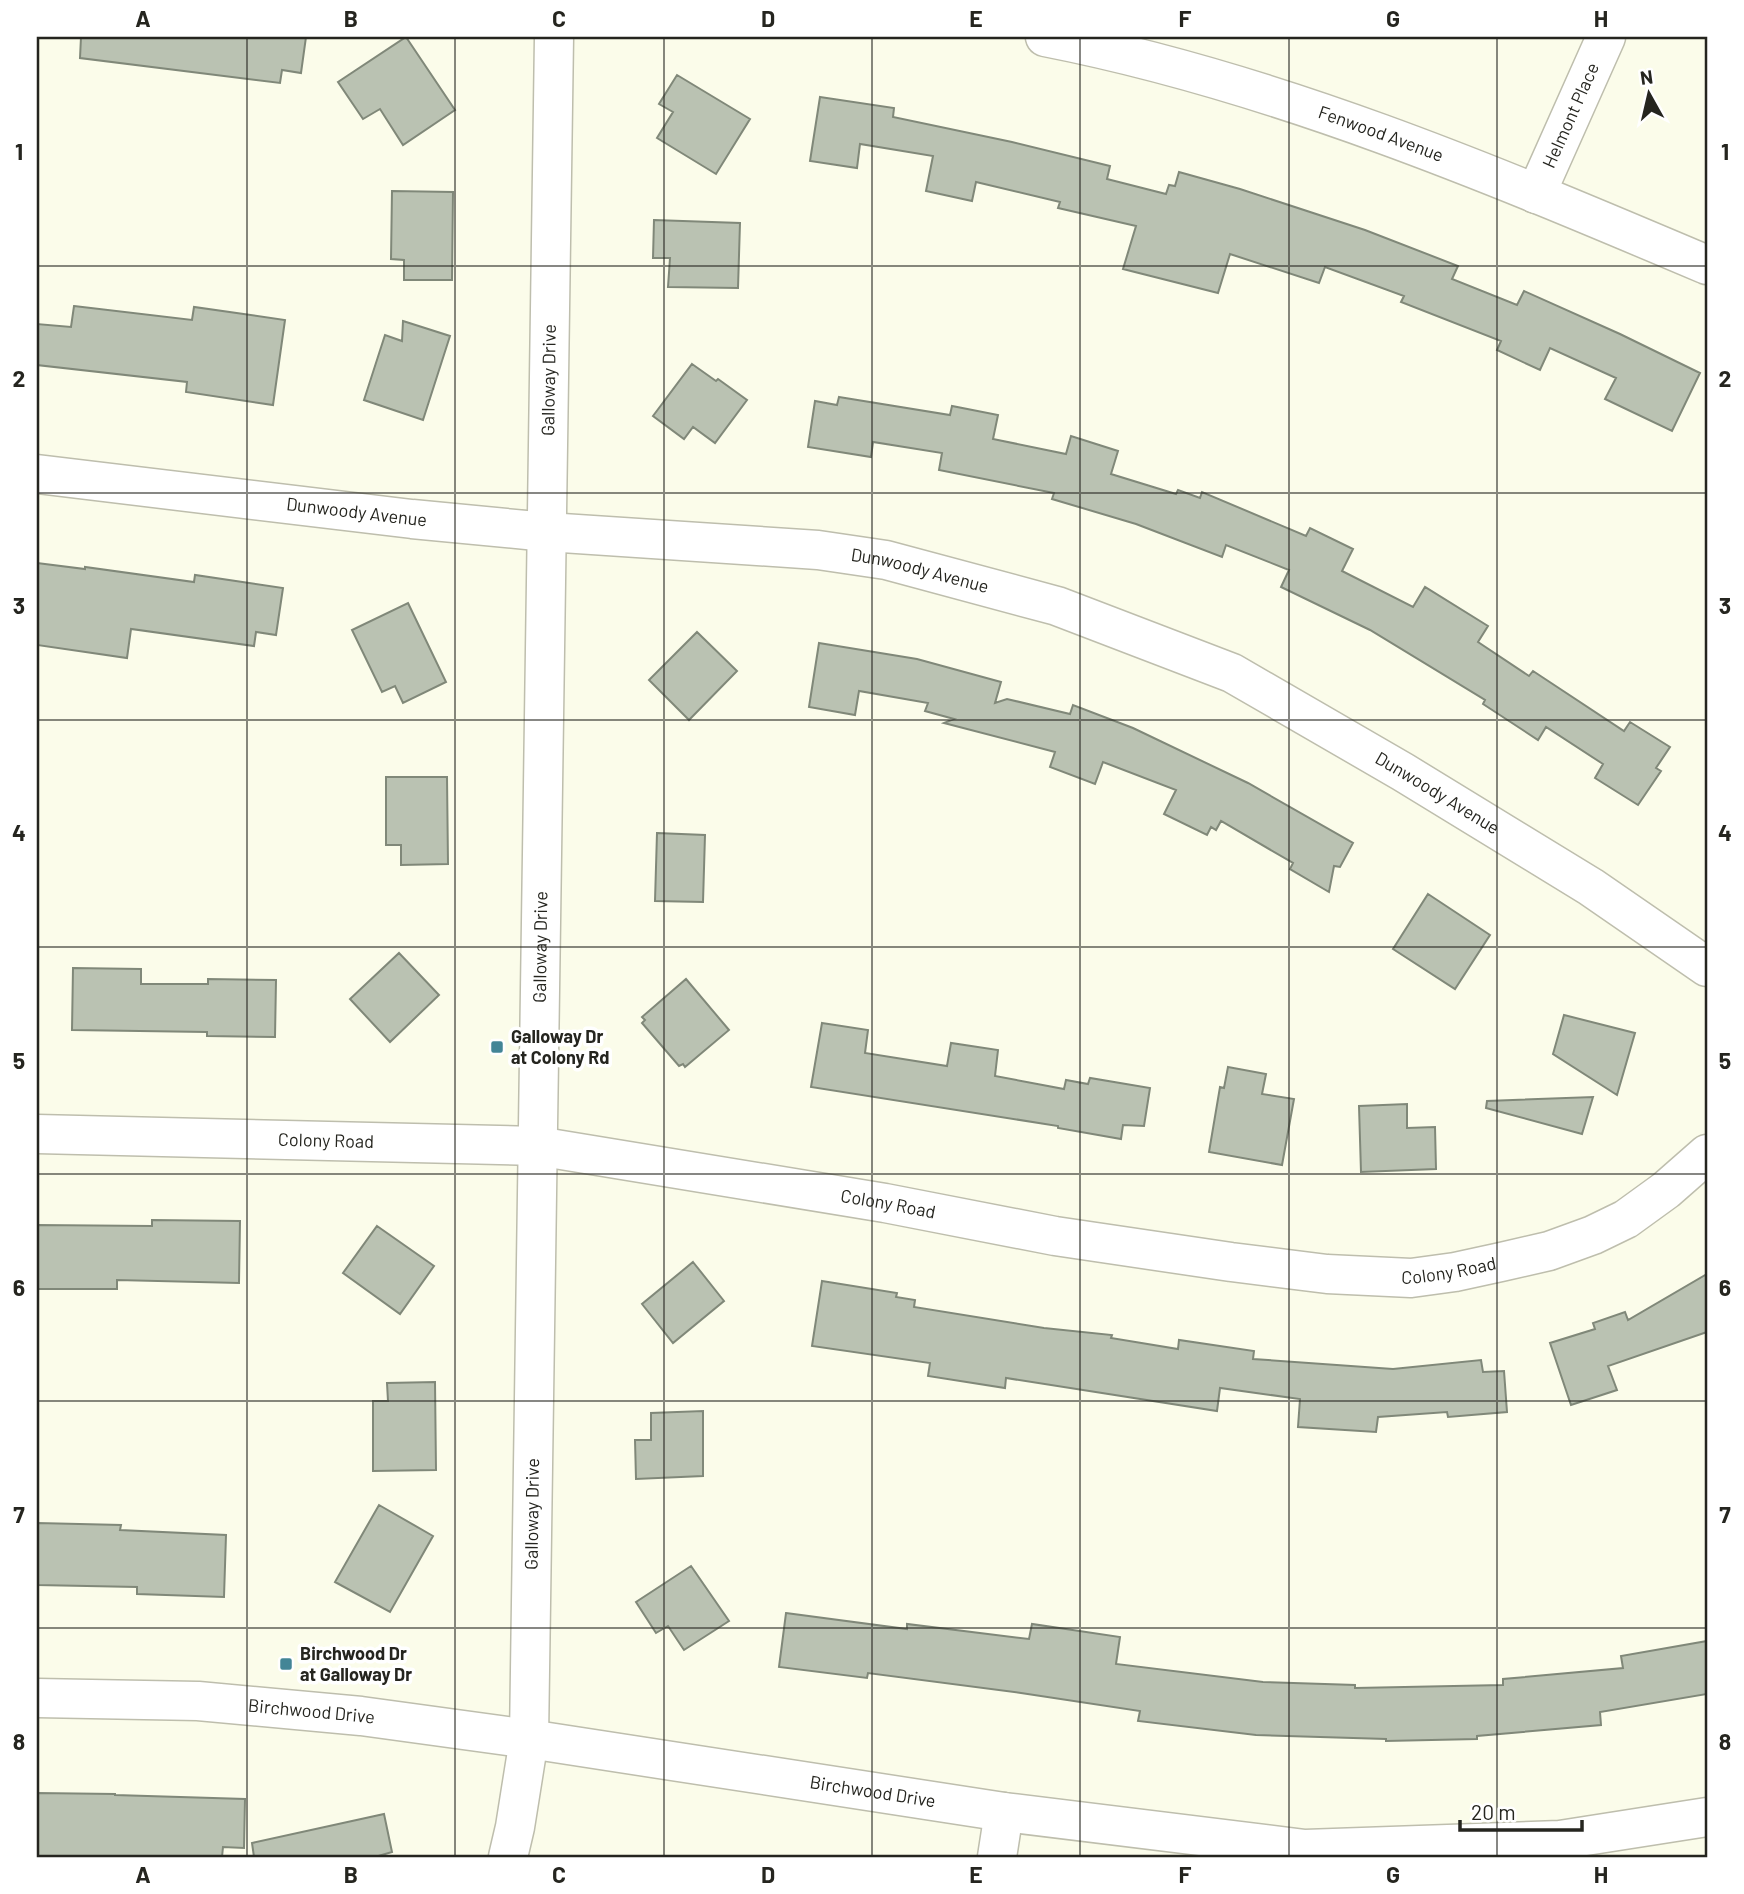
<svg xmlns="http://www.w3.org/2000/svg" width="1744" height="1894" viewBox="0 0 1744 1894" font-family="Barlow,sans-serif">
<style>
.building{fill:#bac2b2;stroke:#808879;stroke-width:2}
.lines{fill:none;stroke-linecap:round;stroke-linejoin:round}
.street-casing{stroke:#bebead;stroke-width:41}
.street{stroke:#fff;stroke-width:38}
.grid{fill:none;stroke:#25251f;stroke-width:2;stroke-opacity:0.55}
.poi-dot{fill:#438596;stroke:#fff;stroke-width:2.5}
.labels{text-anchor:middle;stroke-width:7;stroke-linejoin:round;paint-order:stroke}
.street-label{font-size:18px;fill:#25251f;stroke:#fff}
.poi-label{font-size:18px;font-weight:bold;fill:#25251f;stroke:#fff;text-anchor:start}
.neatline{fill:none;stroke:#25251f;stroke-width:2.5}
.grid-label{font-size:23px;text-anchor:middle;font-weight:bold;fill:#25251f}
</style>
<rect width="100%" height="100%" fill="#fbfcea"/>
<path class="building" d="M81,37H306L301,73L282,70L280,83L80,58Z
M406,37L455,110L403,145L380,109L363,119L338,82Z
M677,75L750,119L716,174L657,138L673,112L659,104Z
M820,97L894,108L893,117L1012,142L1110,166L1107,179L1166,194L1169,185L1175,186L1179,172L1240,189L1365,230L1458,266L1452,279L1517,305L1524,291L1620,334L1700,373L1672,431L1605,399L1616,378L1550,348L1540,370L1497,350L1501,341L1401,302L1404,296L1325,267L1319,283L1230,254L1218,293L1123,269L1136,226L1058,208L1060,202L976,182L972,201L926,191L933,156L860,144L857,168L810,161Z
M392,191L453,192L452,280H404V260L391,259Z
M654,220L740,223L738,288L668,287L670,258H653Z
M74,306L192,320L194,307L285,320L273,405L186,392L187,382L37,365V324L71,327Z
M403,321L450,336L423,420L364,400L385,335L402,341Z
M692,364L716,381L718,379L747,400L715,443L693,427L684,439L653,416Z
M839,397L950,415L952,406L998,415L993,439L1066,454L1071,436L1118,451L1111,474L1176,494L1178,490L1200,498L1202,492L1306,536L1310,528L1353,549L1342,571L1413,607L1425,587L1488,626L1478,642L1529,676L1533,671L1624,731L1630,722L1670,747L1656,768L1661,771L1638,805L1595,778L1603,764L1546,727L1538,740L1483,704L1485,700L1370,630L1281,587L1289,570L1226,545L1222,557L1136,524L1052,499L1054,493L939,470L942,453L873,442L871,457L808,447L815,401L837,405Z
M37,563L85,569V567L194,582L195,575L283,588L276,635L256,632L254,646L131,629L127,658L37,645Z
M408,603L446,682L403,703L395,686L382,692L352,630Z
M697,632L737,671L689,720L649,680Z
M819,643L917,659L1001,682L995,703L1007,699L1070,714L1073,705L1133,728L1248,783L1353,843L1340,867L1334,866L1329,892L1290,869L1293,863L1221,821L1216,830L1211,827L1207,835L1164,814L1176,790L1103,762L1095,784L1050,767L1055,752L944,723L954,719L925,711L928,703L859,691L855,715L809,707Z
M386,777H447L448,864L401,865V845H386Z
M657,833L705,835L703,902L655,901Z
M1428,894L1490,935L1455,989L1393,949Z
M399,953L439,995L390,1042L350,999Z
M73,968L141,969V984H208V979L276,980L275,1037L207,1036V1032L72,1030Z
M686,979L729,1030L685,1067L683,1064L679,1066L642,1023L645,1020L642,1017Z
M1564,1015L1635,1033L1617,1095L1553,1054Z
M822,1023L868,1030L865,1053L947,1066L951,1043L998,1050L995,1076L1064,1089L1066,1080L1088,1084L1090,1078L1150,1088L1144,1126L1123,1125L1121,1139L1058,1128V1126L811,1087Z
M1228,1067L1266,1074L1262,1094L1294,1099L1282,1165L1209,1152L1220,1087L1224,1088Z
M1593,1097L1582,1134L1486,1108L1487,1101Z
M1407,1104V1128L1435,1127L1436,1169L1361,1172L1359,1106Z
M152,1220L240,1221L239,1283L117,1280V1289H37V1225L152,1226Z
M377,1226L434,1266L400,1314L343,1273Z
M693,1262L724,1301L673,1343L642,1304Z
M1707,1274V1332L1608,1366L1617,1390L1571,1405L1550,1343L1595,1329L1593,1323L1625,1312L1628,1320Z
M822,1281L897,1293L896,1297L915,1300L914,1307L1044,1328L1112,1335L1111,1338L1178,1349L1179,1340L1254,1351L1253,1359L1393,1369L1481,1360L1483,1372L1504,1371L1507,1412L1448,1417L1447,1412L1378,1417L1376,1432L1298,1427L1300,1399L1220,1388L1217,1411L1006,1378L1005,1388L928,1376L930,1363L812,1346Z
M435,1382L436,1470L373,1471V1401H388L387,1383Z
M703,1411V1476L636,1479L635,1440H651V1413Z
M379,1505L433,1536L390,1612L335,1582Z
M37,1523L121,1525L120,1530L226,1535L224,1597L137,1594V1587L37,1585Z
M691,1566L729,1621L684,1650L668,1626L656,1633L636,1602Z
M786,1613L907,1629V1624L1029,1639L1032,1624L1120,1637L1116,1664L1263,1682L1355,1685V1688L1503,1685V1679L1623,1668L1621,1656L1707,1641V1694L1600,1712L1601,1725L1477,1736V1739L1386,1741V1739L1256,1735L1138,1721L1140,1711L1021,1693L868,1673L867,1678L779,1667Z
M37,1793L115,1794V1795L245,1799L244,1848L223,1847L222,1857L37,1856Z
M384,1814L392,1852L375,1857H254L252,1843Z"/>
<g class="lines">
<defs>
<g id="street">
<path id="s1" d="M1045,37C1275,82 1492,174 1707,265"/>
<path id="s2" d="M1536,194L1606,37"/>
<path id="s3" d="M37,474L412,519L547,532L818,550L886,560L1057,606L1232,673L1403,772L1591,887L1707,967"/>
<path id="s4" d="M37,1134L537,1146L885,1203L1055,1236L1231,1262L1327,1274L1411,1278L1455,1272L1501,1262L1549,1251L1593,1235L1626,1219L1666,1190L1707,1154"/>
<path id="s5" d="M37,1698L198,1701L361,1716L529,1739L1004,1812L1305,1849L1560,1840L1707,1817"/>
<path id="s6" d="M508,1857L515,1827L529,1739L554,37"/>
<path d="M997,1857L1004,1812"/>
</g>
</defs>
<use href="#street" class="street-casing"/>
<use href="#street" class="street"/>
</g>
<path class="grid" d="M247,37V1857M455,37V1857M664,37V1857M872,37V1857M1080,37V1857M1289,37V1857M1497,37V1857M37,266H1707M37,493H1707M37,720H1707M37,947H1707M37,1174H1707M37,1401H1707M37,1628H1707"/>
<g class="poi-dot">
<rect x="490" y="1040" width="14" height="14" rx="3.5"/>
<rect x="279" y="1657" width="14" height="14" rx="3.5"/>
</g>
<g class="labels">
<g class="street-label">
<text dy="6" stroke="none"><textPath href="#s2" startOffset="86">Helmont Place</textPath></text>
<text dy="6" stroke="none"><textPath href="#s1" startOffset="350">Fenwood Avenue</textPath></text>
<text dy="6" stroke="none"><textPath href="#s6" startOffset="1479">Galloway Drive</textPath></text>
<text dy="6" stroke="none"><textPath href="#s3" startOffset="322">Dunwoody Avenue</textPath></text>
<text dy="6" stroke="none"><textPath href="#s3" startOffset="889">Dunwoody Avenue</textPath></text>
<text dy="6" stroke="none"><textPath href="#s3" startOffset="1456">Dunwoody Avenue</textPath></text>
<text dy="6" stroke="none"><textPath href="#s6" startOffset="912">Galloway Drive</textPath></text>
<text dy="6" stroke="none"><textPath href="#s4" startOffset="289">Colony Road</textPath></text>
<text dy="6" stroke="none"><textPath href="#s4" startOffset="856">Colony Road</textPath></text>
<text dy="6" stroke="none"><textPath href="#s4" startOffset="1423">Colony Road</textPath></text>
<text dy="6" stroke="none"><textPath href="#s6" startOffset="345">Galloway Drive</textPath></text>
<text dy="6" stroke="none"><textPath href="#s5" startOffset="275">Birchwood Drive</textPath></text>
<text dy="6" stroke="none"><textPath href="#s5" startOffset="842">Birchwood Drive</textPath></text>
</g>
<g class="poi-label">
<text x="511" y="1043">Galloway Dr<tspan x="511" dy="21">at Colony Rd</tspan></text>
<text x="300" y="1660">Birchwood Dr<tspan x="300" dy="21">at Galloway Dr</tspan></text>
</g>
</g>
<rect width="1744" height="1894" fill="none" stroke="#ffffff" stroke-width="77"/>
<g transform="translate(1649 94) rotate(352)" stroke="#ffffff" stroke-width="5" paint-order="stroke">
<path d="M0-5L12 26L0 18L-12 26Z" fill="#25251f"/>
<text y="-10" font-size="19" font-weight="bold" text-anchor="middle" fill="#25251f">N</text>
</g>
<path d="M1460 1820v10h122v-10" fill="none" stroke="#25251f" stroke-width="3.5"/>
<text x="1471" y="1820" font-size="21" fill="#25251f" stroke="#ffffff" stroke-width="5" paint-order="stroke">20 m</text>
<rect x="38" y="38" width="1668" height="1818" class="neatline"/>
<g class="grid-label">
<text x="143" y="27">A</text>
<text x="351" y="27">B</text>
<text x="559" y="27">C</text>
<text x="768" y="27">D</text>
<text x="976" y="27">E</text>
<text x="1185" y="27">F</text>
<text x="1393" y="27">G</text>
<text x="1601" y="27">H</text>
<text x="19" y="160">1</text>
<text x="1725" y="160">1</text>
<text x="19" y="387">2</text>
<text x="1725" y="387">2</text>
<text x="19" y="614">3</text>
<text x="1725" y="614">3</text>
<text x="19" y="841">4</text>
<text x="1725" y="841">4</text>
<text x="19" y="1069">5</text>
<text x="1725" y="1069">5</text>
<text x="19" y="1296">6</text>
<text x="1725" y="1296">6</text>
<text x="19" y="1523">7</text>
<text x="1725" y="1523">7</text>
<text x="19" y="1750">8</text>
<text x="1725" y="1750">8</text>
<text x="143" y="1883">A</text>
<text x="351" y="1883">B</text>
<text x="559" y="1883">C</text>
<text x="768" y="1883">D</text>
<text x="976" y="1883">E</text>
<text x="1185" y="1883">F</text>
<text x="1393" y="1883">G</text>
<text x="1601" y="1883">H</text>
</g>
</svg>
